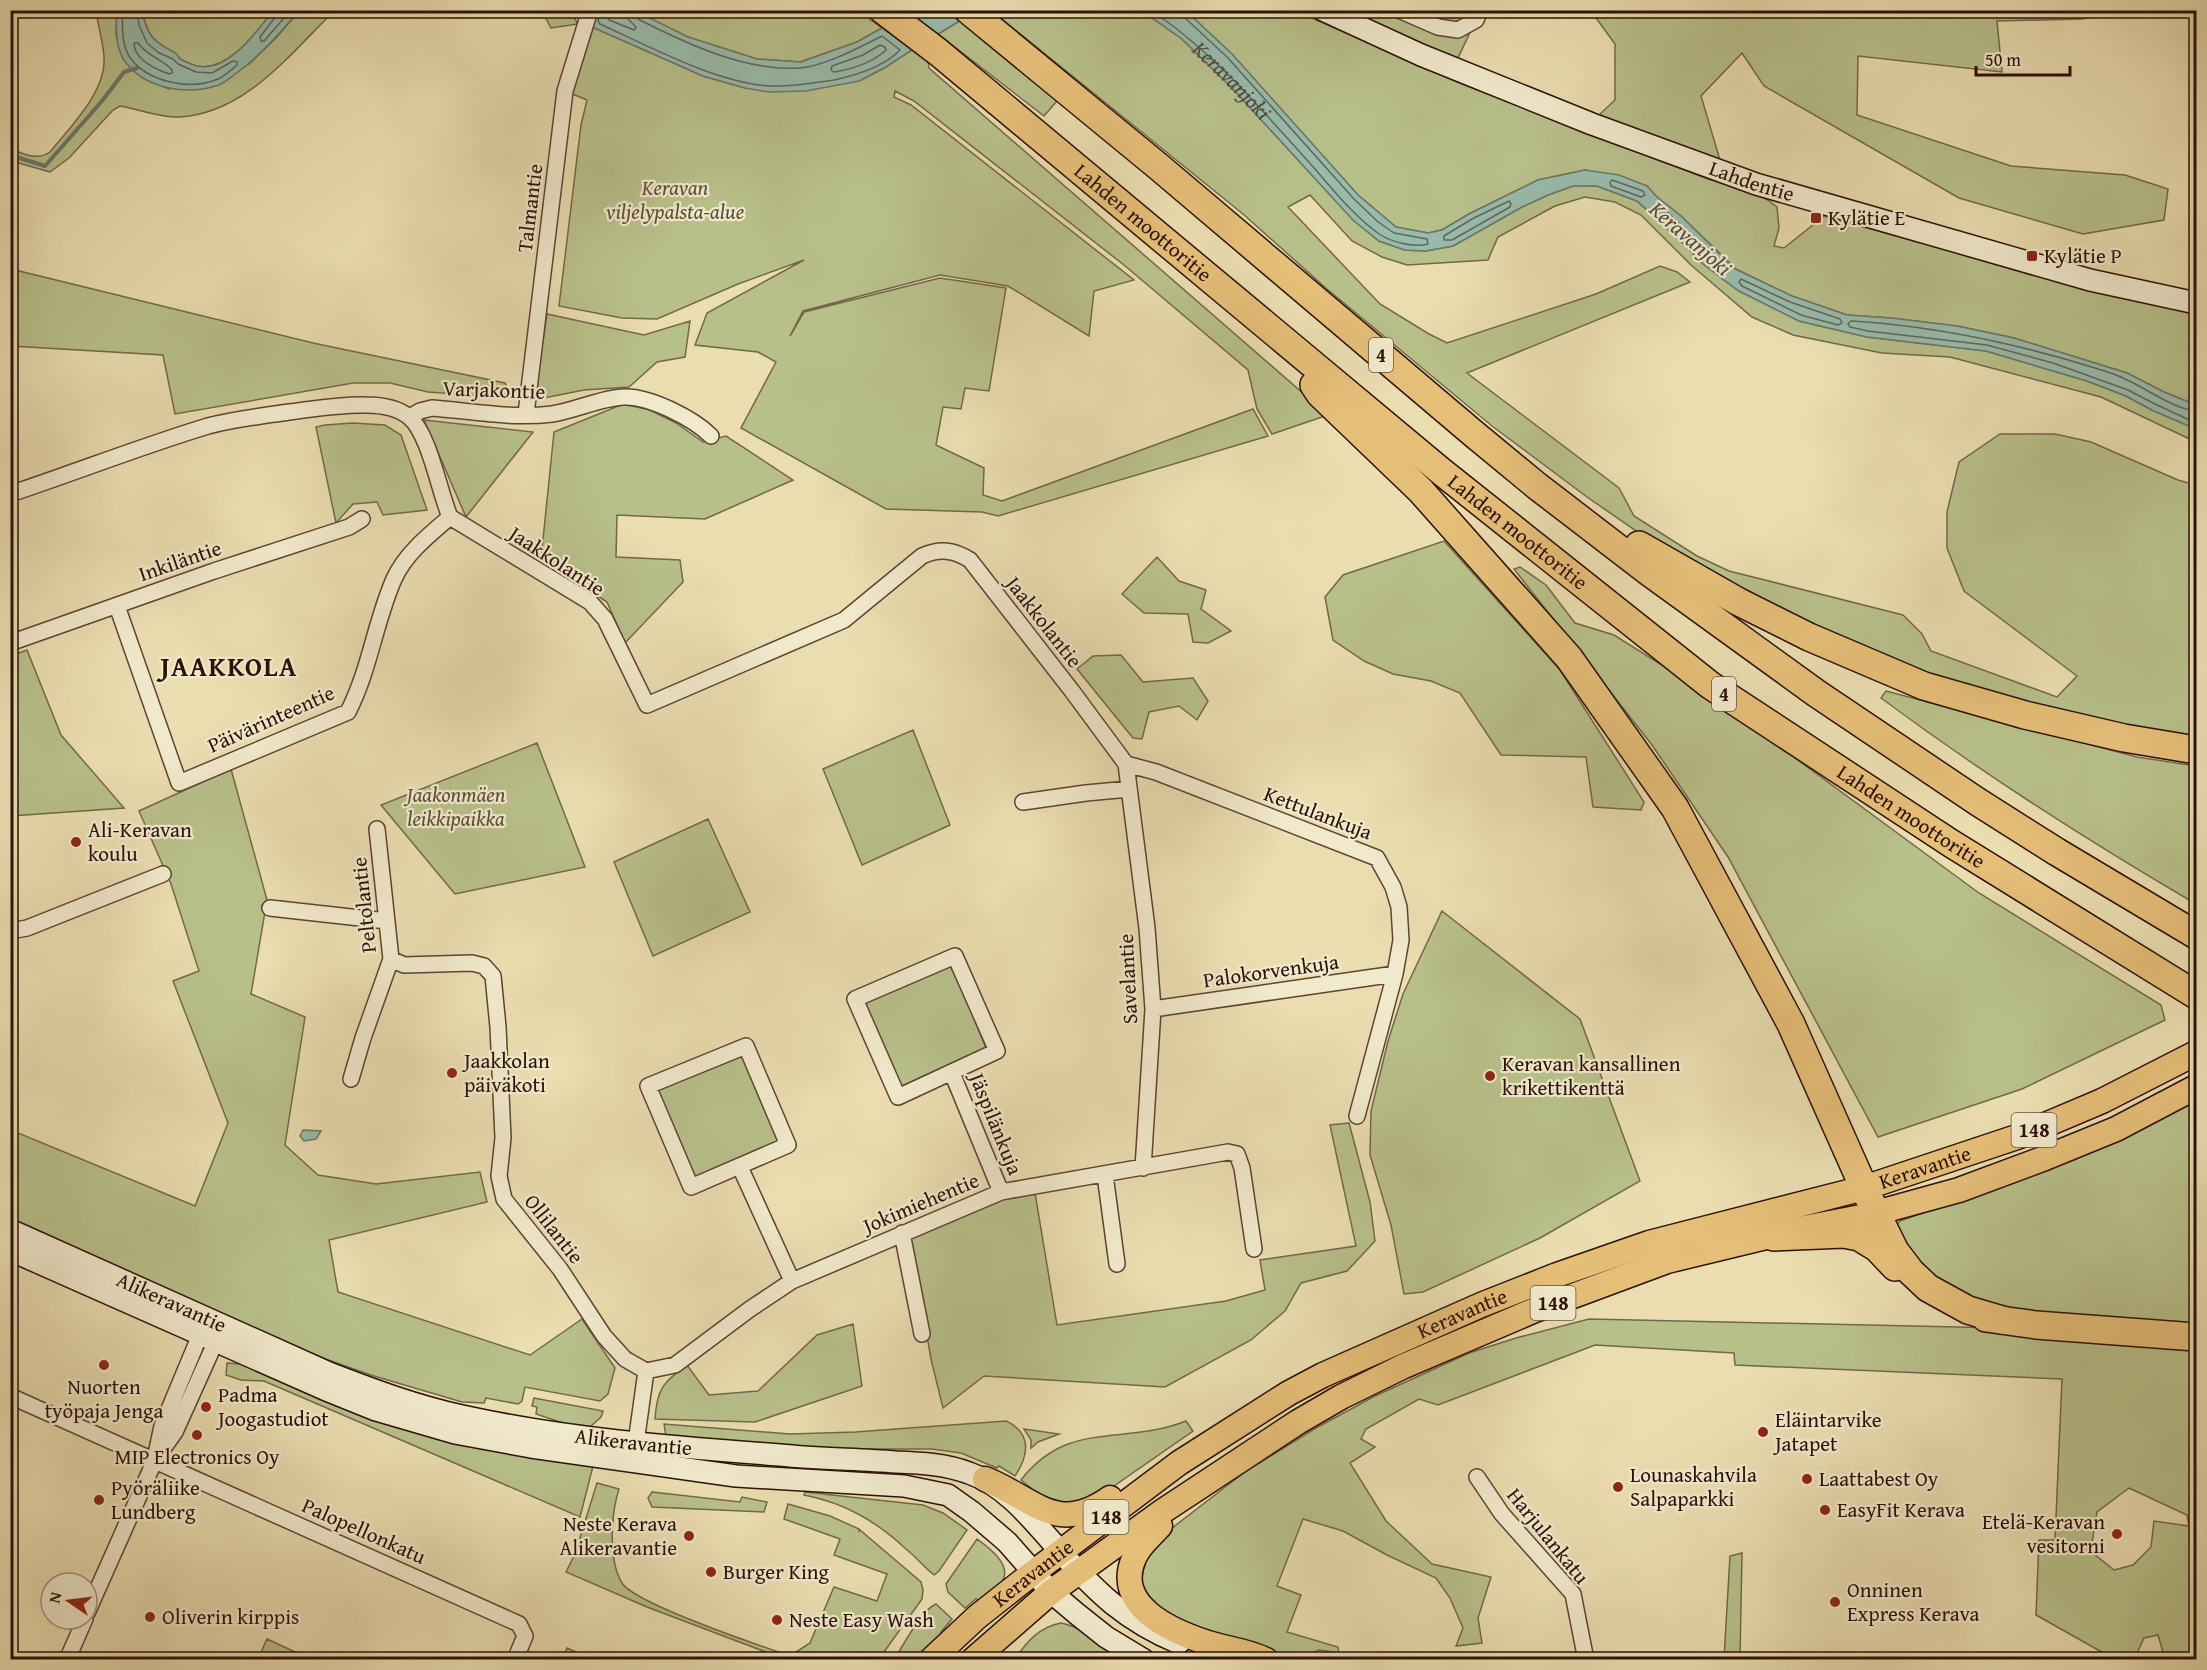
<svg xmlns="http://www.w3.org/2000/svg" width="2207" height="1670" viewBox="0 0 2207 1670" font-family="'Gentium Book Plus',serif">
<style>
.green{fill:#b8c08a;stroke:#726848;stroke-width:1.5;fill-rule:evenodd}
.water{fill:#98bcac;stroke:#6c786a;stroke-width:1.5}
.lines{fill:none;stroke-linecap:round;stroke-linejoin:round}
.shore{stroke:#62665a;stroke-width:1.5}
.stream{stroke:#6c786a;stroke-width:4}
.street-casing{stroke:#5b4431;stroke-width:18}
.secondary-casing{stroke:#2b1107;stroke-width:24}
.primary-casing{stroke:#2b1107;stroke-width:27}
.highway-casing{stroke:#2b1107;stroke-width:30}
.street{stroke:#f1e9cc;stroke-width:15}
.secondary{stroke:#f1e9cc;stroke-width:21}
.primary{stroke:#e5be78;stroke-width:24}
.highway{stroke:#e5be78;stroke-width:27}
.poi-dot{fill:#8f2418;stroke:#f1e9cc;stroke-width:2}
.labels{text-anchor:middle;stroke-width:4.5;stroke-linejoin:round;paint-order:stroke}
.shield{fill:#f1e9cc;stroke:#665242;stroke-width:1.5}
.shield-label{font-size:20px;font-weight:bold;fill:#2b1107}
.street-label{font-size:21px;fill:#2b1107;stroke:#f1e9cc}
.park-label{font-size:21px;font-style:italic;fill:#5c4e35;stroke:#f1e9cc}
.poi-label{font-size:21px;fill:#2b1107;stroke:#f1e9cc;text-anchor:start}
.water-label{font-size:22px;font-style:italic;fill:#514d41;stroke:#f1e9cc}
.district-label{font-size:27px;font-weight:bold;letter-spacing:1.5px;fill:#2b1107;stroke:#f1e9cc}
</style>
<rect width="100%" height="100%" fill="#eaddb0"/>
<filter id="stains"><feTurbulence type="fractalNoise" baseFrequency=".00333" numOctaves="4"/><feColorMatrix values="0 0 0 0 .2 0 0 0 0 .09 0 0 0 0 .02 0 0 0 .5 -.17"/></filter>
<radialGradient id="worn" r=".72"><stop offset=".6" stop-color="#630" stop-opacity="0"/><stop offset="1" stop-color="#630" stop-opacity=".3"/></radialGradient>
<path class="green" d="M96,11H117L116,34L123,59L143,78L169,89L249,64L276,38L299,11H334C291,53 245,114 179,117C160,118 139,109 120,106L113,110L69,158L50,172L11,161V149C24,154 37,161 50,152C70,127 107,91 104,57C103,41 98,26 96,11Z
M142,11H273C257,31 228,73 197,66C193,65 184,61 180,59C178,56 177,54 174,52C153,42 147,34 142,11Z
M542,11H570L578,24L551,28Z
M633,11H858L882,28L857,42L800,62L757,59L688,37Z
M992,11H1151V17L1182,39L1233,89L1353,220L1379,241L1405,250L1425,251L1453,246L1522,207L1548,195L1573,186H1597L1637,201L1686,246L1702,263L1724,280L1739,291L1799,321L1867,337L1986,351L2087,381L2126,396L2152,410L2196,429V442L2101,397L1950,357L1882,353L1793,335L1752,317L1691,265L1641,215L1615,202L1585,197L1555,206L1498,237L1488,260L1407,265L1382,257L1352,241L1310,195L1288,207L1380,304L1429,334L1447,343L1596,294L1660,266L1677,272L1690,282L1467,373L1619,488L1634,516L1697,556L1729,571L1903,615L1922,634L1931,651L2057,697L2077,676L1964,591L1947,548V512L1959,462L2000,434H2055L2091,442L2178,480L2196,485V739L2146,732L1929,677L1817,634L1674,557L1587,497L1492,426L1327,289L1243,214Z
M1186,11H1296L1462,84L1708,179L1759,194L1777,207L1779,228L1774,246L1784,248L1824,216L2061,282L2196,312V405L2164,392L2127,373L2014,338L1957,326L1891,318L1847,315L1792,296L1736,269L1681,216L1657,197L1647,186L1585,170L1538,180L1469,214L1442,230L1428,233L1396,227L1358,195L1232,54Z
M1344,11H1480L1457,60Z
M1591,11H2138L2081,19L1997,21L2002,72L1858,56L1857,115L2011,166L2125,175L2168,189L2164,220L2083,234L1959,198L1764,86L1742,53L1701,96L1720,160L1598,116L1615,100V44Z
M961,20L1062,95L1044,116L938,34Z
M590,26L703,76L745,88L859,81L884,68L912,50L928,61L929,68L1328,415L1272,434L1257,409L1248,370L1124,265L914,101L895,91L894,97L911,105L1134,280L1094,291L1089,336L1008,286L940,275L803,311L790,336L804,312L940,278L1006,288L989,391L965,388L961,409L943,407L936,445L984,468L983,495L1002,501L1253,409L1268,436L998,516L982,512L886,509L741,428L776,362L758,352L695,345L707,313L804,260L738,284L657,319L622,318L559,306L581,125L587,100L570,93Z
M11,269L313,343L505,383L512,398L428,392L390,383H353L175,414L163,355L11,346Z
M547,314L644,335L690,321L685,357L657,362L629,387L584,390L544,398L535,394Z
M623,404L650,410L676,423L703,442L726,436L793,480L705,519L617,515L616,557L680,560L683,582L625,643L607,602L541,559L554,432Z
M424,420L533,432L466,517Z
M353,423L385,425L401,435L427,510L383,515L377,502L353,504L336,523L316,427L325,425Z
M1444,541L1560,670L1644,802L1641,810L1593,807L1586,757L1501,755L1460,693L1431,681L1393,674L1364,661L1333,640L1325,597L1343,575Z
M1157,557L1179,581L1206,590L1201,609L1231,631L1208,643L1193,642L1188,614L1144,613L1122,594Z
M1520,567L1546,585L1575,623L1614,635L1708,694L1979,893L2161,1005L2165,1020L2022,1089L1878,1137L1728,857L1652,745L1514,569Z
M27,650L61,735L124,808L11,816V656Z
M1121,655L1143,682L1193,678L1208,701L1197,720L1179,706L1149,712L1142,739L1133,738L1077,669L1093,656Z
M1886,691L2137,757L2196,766V904C2088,841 1982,773 1881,698Z
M913,730L950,825L862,865L823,769Z
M537,743L585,867L455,894L381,805Z
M231,769L267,900L251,994L305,1017L285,1145L318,1175L376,1184L480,1172L487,1202L329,1240L338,1292L530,1355L582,1319L615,1368L608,1394L600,1401L525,1387L522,1401L518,1404L486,1398L484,1403L462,1402L374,1376L308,1353L11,1221V1130L195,1206L228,1123L173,981L199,971L171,884L139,811Z
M708,819L750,912L653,956L614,862Z
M1442,911L1580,1019L1640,1181L1540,1238L1423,1292L1404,1294L1391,1225L1370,1155L1371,1111L1388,1041L1403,994Z
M952,964L986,1048L900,1087L864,1003Z
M744,1055L780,1142L691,1180L655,1091Z
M2196,1099V1331L1995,1311L1919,1268L1896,1226L1900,1221L2045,1170Z
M1349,1123L1370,1202L1375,1241L1347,1271L1301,1283L1285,1311L1251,1340L1165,1387L984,1376L943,1408L931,1359L910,1239L989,1202L1035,1193L1057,1325L1226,1301L1265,1290L1260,1260L1356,1246L1330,1125Z
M1589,1319L2003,1328L2196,1345V1659H2165L2158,1635L2144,1638L2138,1651L2140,1659H2114L2036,1615L2039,1540H2055L2062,1379L1735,1365L1734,1353L1595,1345L1438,1405L1419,1399L1366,1429L1361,1439L1375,1447L1350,1463L1386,1521L1432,1564L1491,1577L1478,1618L1482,1643L1456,1646L1463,1628L1450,1598L1436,1578L1387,1555L1343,1531L1303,1519L1277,1586L1301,1595L1287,1632L1338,1647L1339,1653L1319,1650L1306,1656L1268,1651L1211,1636L1156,1612L1139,1583L1148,1552L1163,1535L1246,1471L1316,1428L1375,1396L1469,1353L1516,1338ZM2129,1488L2187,1515L2189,1526L2154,1521L2151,1547L2133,1565L2114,1570L2094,1554L2091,1549L2097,1512Z
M853,1324L862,1386L755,1422L655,1419C657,1388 663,1383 687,1365L709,1395L758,1391L817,1335Z
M227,1363L254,1365L452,1438L593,1466L580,1517L264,1381L241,1380L226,1375Z
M534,1398L603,1411L601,1417L590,1427L569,1425L536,1414L537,1407L532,1406Z
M1006,1421C1032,1433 1029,1455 1015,1476L999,1466L997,1468L961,1453L932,1449H845L685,1442L666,1436L664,1424L790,1434L855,1432Z
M1186,1421L1193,1431L1098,1497L1073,1508L1030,1492L1031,1488L1021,1480C1068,1419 1123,1446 1186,1421Z
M1024,1429L1059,1434L1038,1442L1031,1448V1440Z
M597,1483L619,1489C611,1514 608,1560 622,1583C635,1604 761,1646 790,1656L810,1643L834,1587L877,1601L887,1574L834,1555L840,1539L784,1519L788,1504L830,1516L859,1529V1531L860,1530L921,1582L923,1590L922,1599L879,1659L793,1660L791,1657L789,1659H784L647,1607L566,1572L575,1554Z
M652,1492L740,1502L742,1497L767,1502L764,1512L652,1507L648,1498Z
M805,1492L923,1505L943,1513L967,1530L939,1571L934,1575C924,1567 916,1557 906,1549C876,1521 845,1503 804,1495Z
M977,1539C988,1547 1013,1565 1002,1582C996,1589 987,1595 980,1602L976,1599L965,1608L948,1592L946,1584Z
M1742,1553L1740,1659H1724L1730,1556Z
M936,1604L952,1619L941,1632L943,1634L917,1659L894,1660C903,1646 921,1610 936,1604Z
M1061,1623C1085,1628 1106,1646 1127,1659L1019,1660L1016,1658C1027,1641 1040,1627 1061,1623Z
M267,1639L304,1656L302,1659H258Z
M567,1648L583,1655L581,1659H562Z"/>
<path class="water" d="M117,11H142C147,34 152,42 174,52C177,54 178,56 180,59C184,61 193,65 197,66C228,73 257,31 273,11H299C279,34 259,57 234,75C230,78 224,83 219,85C187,96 144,89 124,60C115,46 116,26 117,11Z
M596,11L638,12L688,37L757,59L801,62L857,42L882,28L912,50L884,68L859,81L806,91L769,92L745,88L703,76L590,26Z
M913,11H947L961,20L938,34L909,13Z
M1151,11H1186L1232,54L1358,195L1396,227L1428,233L1442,230L1469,214L1538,180L1585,170L1619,175L1647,186L1657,197L1681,216L1735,269L1792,296L1847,315L1891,318L1957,326L2014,338L2127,373L2164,392L2196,405V429L2152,410L2126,396L2087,381L1986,351L1867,337L1799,321L1739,291L1724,280L1702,263L1686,246L1637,201L1597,186H1573L1548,195L1522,207L1453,246L1425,251L1405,250L1379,241L1353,220L1233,89L1182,39L1151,17Z
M303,1130L321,1131L316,1139L304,1141L300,1136Z"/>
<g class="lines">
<g class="shore">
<path d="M122,10C123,25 121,43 129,56C146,82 190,91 218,79C224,77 231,70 237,65V62L233,61L212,73L196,72L178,64L173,59L159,53L147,43L139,25L137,10"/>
<path d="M277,10L276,16L260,37L261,41H264L291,10"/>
<path d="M601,10L598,21L600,24C648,46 719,84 771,86C792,87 813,83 834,80C857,75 884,67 900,50L882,36C860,47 825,66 800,68C746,72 685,43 638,19L635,10"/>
<path d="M609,10V20L634,30L636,27L628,19L627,10"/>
<path id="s1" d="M1157,10L1158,15C1218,57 1266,115 1315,169C1335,192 1354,216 1379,234C1391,242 1414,248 1428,244L1427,239L1394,233L1377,221L1354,199L1228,58L1184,17L1182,10"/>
<path d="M134,43H138C148,57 163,59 172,70V73L169,74C155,69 134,60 134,43Z"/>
<path d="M880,45L885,47L886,50C872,63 853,69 834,72L831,70L832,66L863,55Z"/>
<path d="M1612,180L1643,191L1645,195L1641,197L1611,186L1610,182Z"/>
<path d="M1509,201L1511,204L1510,207L1452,240H1444V236L1472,219Z"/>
<path d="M1663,213L1667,212L1685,229V232L1681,233L1663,217Z"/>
<path d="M1741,279L1790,302L1840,319L1842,323L1838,325L1801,315L1742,286L1739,282Z"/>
<path d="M2196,411C2171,408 2148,389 2125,379C2116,374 2105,371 2095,368C2015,343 1935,326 1851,321L1848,324L1850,327L1868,331L1987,345L2053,363L2128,390L2155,404L2196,423"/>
</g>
<path class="stream" d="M10,155L45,166L102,101L124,72L137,68"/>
<defs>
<path id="street" d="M1399,10L1438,27L1458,30L1476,20L1480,10
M526,414L565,91L590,10
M410,417L420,411L432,408C471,411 513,419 552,414C577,410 600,398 624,397C650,396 694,419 711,436
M10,494C76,472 142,446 208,426C234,419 262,416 289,412C314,409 340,404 366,405C380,405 398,408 409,417C429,433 439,491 450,517L590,602L605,619L647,705L844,620L922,556C940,548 954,550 970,560L1072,691L1126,764L1147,928L1153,1009L1143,1168
M117,606L179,783L348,712C370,669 375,622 394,579C405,554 430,534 450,517
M10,643L214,571L349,527L362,519
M1126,764L1156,772L1377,858L1393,887L1399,907L1401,940L1395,974L1357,1116
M1023,802L1086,793L1129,789
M270,908L387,921
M10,931L27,928L163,874
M955,956L997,1051L898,1097L855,999Z
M391,959L404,965L472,963L484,966L493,976L498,1027L503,1138L499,1176L504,1199L560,1269L604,1336L625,1359L646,1371
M1153,1009L1395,974
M746,1046L788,1145L691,1187L648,1086Z
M952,1073L1001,1192
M351,1079L363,1038L391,959L377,829
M740,1167L792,1281
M1105,1175L1117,1264
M902,1233L922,1334
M10,1396L519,1624L525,1636L515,1660
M635,1450L646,1371L675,1365L750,1309L792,1281L1001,1192L1228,1152L1237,1154L1242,1168L1254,1249
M156,1454L162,1426L200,1335L208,1329
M1477,1477L1502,1514L1573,1594L1586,1660
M87,1613L155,1460L175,1432L216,1341V1331
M67,1660L85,1619"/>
<g id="secondary">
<path id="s2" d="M1323,10L1421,55L1592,124L1756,184L2090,280L2196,303"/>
<path id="s3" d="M10,1230L329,1373C373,1390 416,1406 462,1416C566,1439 673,1447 780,1455C818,1459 857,1459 896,1462C921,1463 945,1464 969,1473C1007,1486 1033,1521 1059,1550C1097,1593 1126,1621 1179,1643"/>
<path d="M10,1250L324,1389L376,1410L455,1433L531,1447L736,1476L904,1486L948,1495L972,1512L1007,1542L1051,1592L1077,1614L1106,1637L1144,1660"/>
</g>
<g id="primary">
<path d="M985,1479C1035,1499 1056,1536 1110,1498"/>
<path d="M1160,1526C1151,1536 1139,1545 1134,1558C1113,1606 1171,1631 1208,1643C1227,1649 1248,1651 1266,1660"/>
<path id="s4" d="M931,1660L977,1617L1034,1572L1179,1463L1289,1393L1323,1375L1481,1305L1557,1275L1649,1243L1864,1188L2017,1137L2102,1101L2196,1053"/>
<path d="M973,1660L1051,1592L1163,1511L1298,1422L1341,1397L1404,1366L1535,1310L1667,1261L1799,1229L1861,1217L1959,1190L2045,1158L2116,1129L2196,1087"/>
</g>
<g id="highway">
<path id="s5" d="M883,10L938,52L1442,472L1710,685L1952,844L2196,995"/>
<path d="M968,10L1159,167L1474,434L1537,486L1649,572L1816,693L1978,802L2057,852L2196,935"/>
<path d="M1314,385L1320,394L1421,491L1569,658L1675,808L1791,1024L1864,1188L1895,1251L1911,1272L1928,1288L1968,1310L2002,1320"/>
<path d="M1639,545L1739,602L1809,637L1924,686L2025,715L2124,738L2196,750"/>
<path d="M1774,1237L1844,1234L1859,1237L1877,1248L1895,1267"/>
<path d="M1986,1318L2036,1325L2196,1337"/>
</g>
</defs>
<use href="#street" class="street-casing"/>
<use href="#secondary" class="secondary-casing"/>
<use href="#primary" class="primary-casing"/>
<use href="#highway" class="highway-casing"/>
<use href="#street" class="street"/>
<use href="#secondary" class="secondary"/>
<use href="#primary" class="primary"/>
<use href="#highway" class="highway"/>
</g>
<g class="poi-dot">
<rect x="1810" y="212" width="12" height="12" rx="3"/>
<rect x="2026" y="250" width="12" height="12" rx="3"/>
<circle cx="76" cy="842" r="6"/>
<circle cx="452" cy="1073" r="6"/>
<circle cx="1490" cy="1076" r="6"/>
<circle cx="104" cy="1365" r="6"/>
<circle cx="206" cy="1407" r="6"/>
<circle cx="1763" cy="1432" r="6"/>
<circle cx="197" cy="1435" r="6"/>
<circle cx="1807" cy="1479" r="6"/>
<circle cx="1618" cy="1487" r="6"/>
<circle cx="99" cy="1500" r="6"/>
<circle cx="1825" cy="1510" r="6"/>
<circle cx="2117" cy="1534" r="6"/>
<circle cx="689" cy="1536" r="6"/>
<circle cx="711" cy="1572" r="6"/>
<circle cx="1835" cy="1602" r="6"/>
<circle cx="150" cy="1617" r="6"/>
<circle cx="777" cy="1620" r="6"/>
</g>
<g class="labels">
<g class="shield">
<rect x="1369" y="338" width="24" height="34" rx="4.5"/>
<rect x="1712" y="677" width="24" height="34" rx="4.5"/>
<rect x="2011.5" y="1113" width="45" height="34" rx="4.5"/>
<rect x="1530.5" y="1286" width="45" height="34" rx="4.5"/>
<rect x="1083.5" y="1500" width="45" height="34" rx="4.5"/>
</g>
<g class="shield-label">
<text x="1381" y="362">4</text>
<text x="1724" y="701">4</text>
<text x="2034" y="1137">148</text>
<text x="1553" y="1310">148</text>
<text x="1106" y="1524">148</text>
</g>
<g class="street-label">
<text dy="7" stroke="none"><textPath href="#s2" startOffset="462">Lahdentie</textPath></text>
<text transform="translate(530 208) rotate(-83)" y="7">Talmantie</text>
<text dy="7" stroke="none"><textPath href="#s5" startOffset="336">Lahden moottoritie</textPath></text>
<text transform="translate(494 390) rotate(2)" y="7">Varjakontie</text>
<text dy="7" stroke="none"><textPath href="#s5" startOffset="822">Lahden moottoritie</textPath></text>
<text transform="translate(180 561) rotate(-19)" y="7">Inkiläntie</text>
<text transform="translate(557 561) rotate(33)" y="7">Jaakkolantie</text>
<text transform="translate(1044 622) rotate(52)" y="7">Jaakkolantie</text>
<text transform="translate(271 719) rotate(-24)" y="7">Päivärinteentie</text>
<text transform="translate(1318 813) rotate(21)" y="7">Kettulankuja</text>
<text dy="7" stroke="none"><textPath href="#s5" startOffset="1308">Lahden moottoritie</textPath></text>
<text transform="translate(364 905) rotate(-96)" y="7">Peltolantie</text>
<text transform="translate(1271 971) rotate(-8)" y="7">Palokorvenkuja</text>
<text transform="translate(1128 979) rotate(-93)" y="7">Savelantie</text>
<text transform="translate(996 1124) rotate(68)" y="7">Jäspilänkuja</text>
<text dy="7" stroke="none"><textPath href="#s4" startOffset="1124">Keravantie</textPath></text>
<text transform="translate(921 1203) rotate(-23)" y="7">Jokimiehentie</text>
<text transform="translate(554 1229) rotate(52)" y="7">Ollilantie</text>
<text dy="7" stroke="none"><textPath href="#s3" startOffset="177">Alikeravantie</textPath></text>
<text dy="7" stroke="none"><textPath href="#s4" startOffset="638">Keravantie</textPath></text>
<text dy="7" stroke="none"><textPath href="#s3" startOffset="663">Alikeravantie</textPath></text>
<text transform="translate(364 1531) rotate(24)" y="7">Palopellonkatu</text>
<text transform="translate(1548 1536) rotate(51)" y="7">Harjulankatu</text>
<text dy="7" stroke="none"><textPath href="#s4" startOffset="134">Keravantie</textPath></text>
</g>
<g class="park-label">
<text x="675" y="195">Keravan<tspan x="675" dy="24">viljelypalsta-alue</tspan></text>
<text x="456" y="802">Jaakonmäen<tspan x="456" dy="24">leikkipaikka</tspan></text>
</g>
<g class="poi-label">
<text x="1828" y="225">Kylätie E</text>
<text x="2044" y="263">Kylätie P</text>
<text x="88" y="837">Ali-Keravan<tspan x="88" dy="24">koulu</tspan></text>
<text x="464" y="1068">Jaakkolan<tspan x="464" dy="24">päiväkoti</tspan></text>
<text x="1502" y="1071">Keravan kansallinen<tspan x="1502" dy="24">krikettikenttä</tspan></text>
<text x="104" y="1394" text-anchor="middle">Nuorten<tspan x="104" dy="24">työpaja Jenga</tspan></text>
<text x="218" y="1402">Padma<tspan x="218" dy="24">Joogastudiot</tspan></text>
<text x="1775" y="1427">Eläintarvike<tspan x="1775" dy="24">Jatapet</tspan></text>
<text x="197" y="1464" text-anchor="middle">MIP Electronics Oy</text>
<text x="1630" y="1482">Lounaskahvila<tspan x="1630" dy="24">Salpaparkki</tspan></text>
<text x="1819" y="1486">Laattabest Oy</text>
<text x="111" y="1495">Pyöräliike<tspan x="111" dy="24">Lundberg</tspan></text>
<text x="1837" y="1517">EasyFit Kerava</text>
<text x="2105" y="1529" text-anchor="end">Etelä-Keravan<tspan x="2105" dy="24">vesitorni</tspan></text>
<text x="677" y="1531" text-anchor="end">Neste Kerava<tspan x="677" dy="24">Alikeravantie</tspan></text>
<text x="723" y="1579">Burger King</text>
<text x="1847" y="1597">Onninen<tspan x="1847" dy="24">Express Kerava</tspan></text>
<text x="162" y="1624">Oliverin kirppis</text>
<text x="789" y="1627">Neste Easy Wash</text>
</g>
<g class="water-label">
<text dy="8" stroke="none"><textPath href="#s1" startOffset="104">Keravanjoki</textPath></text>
<text transform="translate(1691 238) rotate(41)" y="8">Keravanjoki</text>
</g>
<g class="district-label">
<text x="229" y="676">JAAKKOLA</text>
</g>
</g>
<rect width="2207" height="1670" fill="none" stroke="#eaddb0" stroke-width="36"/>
<rect x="12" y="12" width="2183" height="1646" fill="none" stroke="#2b1107" stroke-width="3"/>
<rect x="18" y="18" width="2171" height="1634" fill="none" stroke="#2b1107" stroke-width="1.5"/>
<g transform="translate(69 1601) rotate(284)"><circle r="28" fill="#f1e9cc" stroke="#a2937d" stroke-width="1.5"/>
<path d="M0-4.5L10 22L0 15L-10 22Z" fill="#8f2418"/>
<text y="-9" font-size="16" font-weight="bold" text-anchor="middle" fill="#2b1107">N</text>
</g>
<path d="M1976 66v9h94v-9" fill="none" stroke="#2b1107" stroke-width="3"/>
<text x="1985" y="66" font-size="18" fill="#2b1107" stroke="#f1e9cc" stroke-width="4.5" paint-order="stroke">50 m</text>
<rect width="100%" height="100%" filter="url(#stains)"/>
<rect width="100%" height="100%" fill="url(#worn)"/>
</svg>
